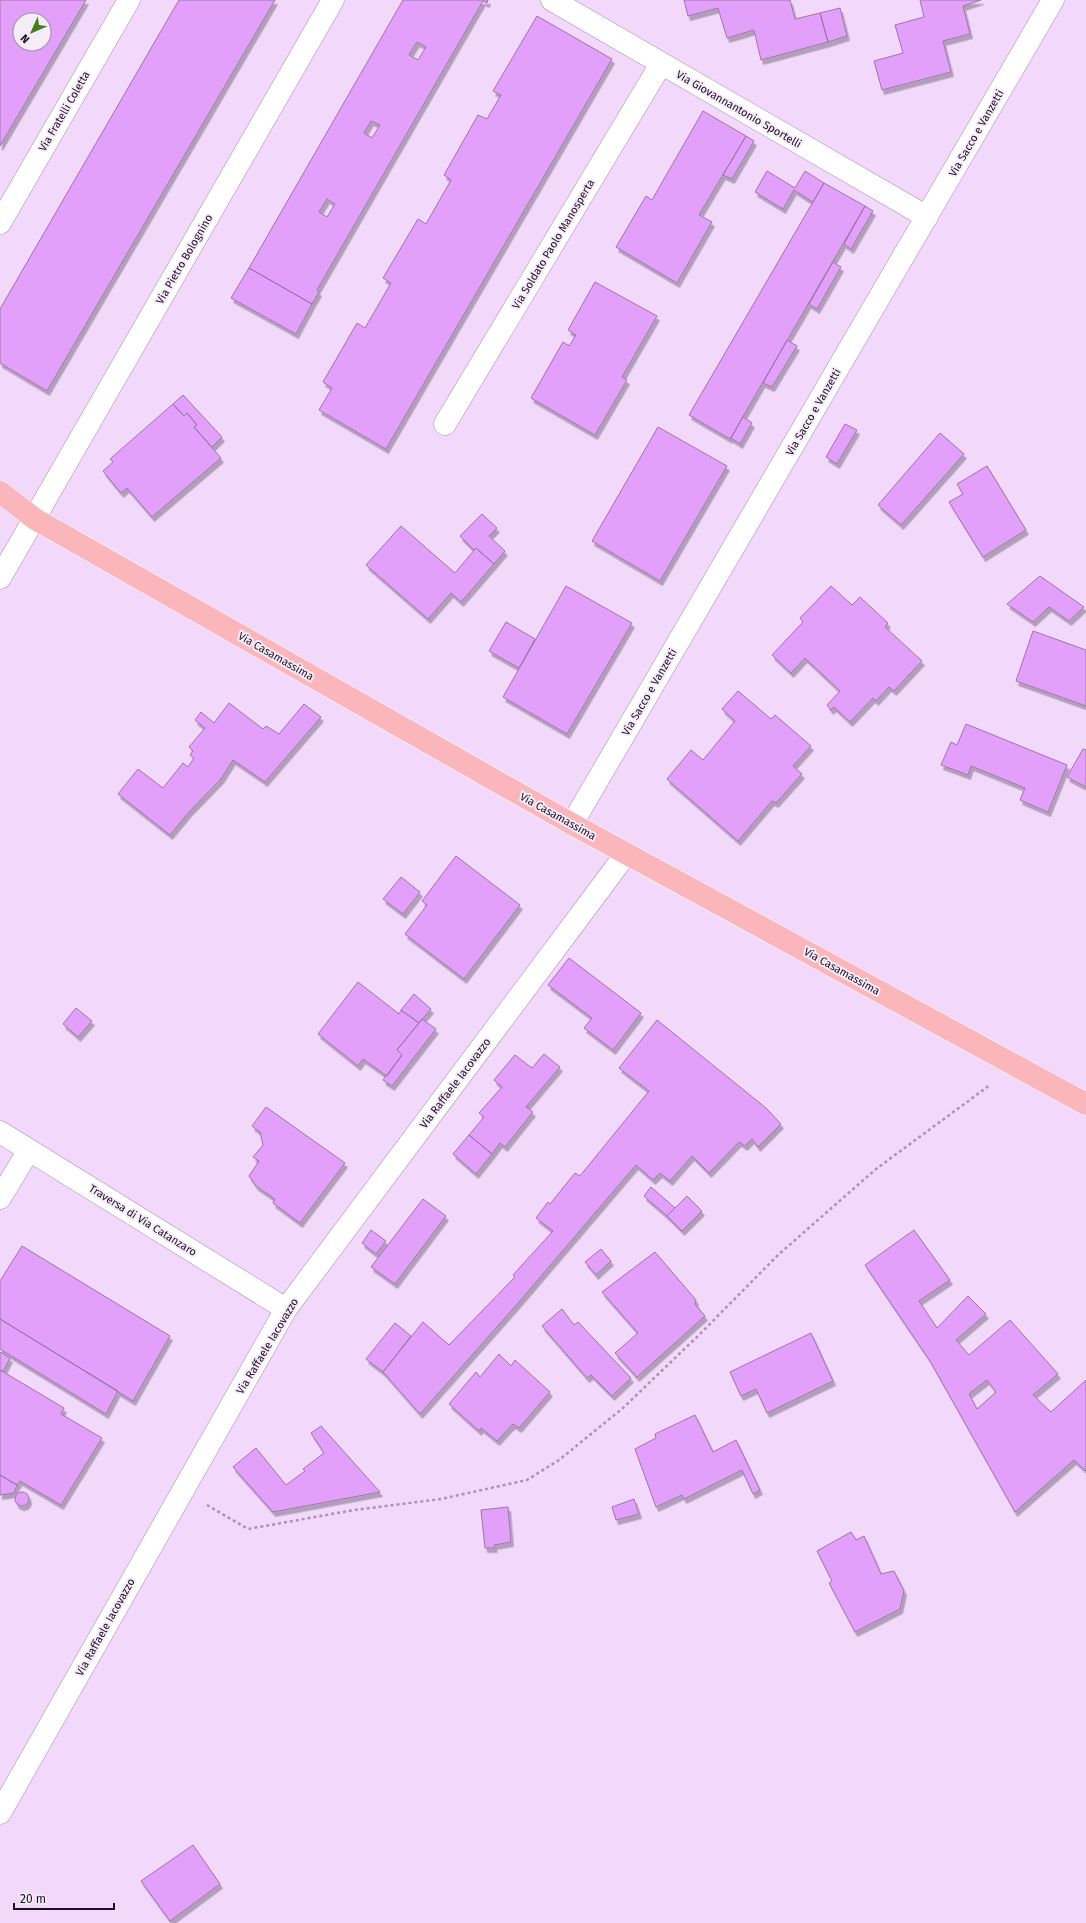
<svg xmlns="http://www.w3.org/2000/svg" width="1086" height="1923" viewBox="0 0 1086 1923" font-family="'Fira Sans',sans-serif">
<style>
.building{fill:#e3a0fa;stroke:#9c74a9;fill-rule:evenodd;filter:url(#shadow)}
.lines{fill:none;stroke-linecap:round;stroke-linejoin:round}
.minor-casing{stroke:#af87bd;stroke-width:23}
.major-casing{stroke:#fff;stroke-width:23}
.path{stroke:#a993b1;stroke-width:2.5;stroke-dasharray:3 3;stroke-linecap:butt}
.minor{stroke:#fff;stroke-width:22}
.major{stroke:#fab6ba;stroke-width:22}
.labels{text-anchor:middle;stroke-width:4;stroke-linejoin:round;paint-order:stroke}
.street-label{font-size:11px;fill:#1e0f23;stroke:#f5ecf8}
</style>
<defs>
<filter id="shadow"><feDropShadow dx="2.5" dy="4.5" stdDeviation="0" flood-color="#0004"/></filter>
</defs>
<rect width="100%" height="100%" fill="#f2d8fb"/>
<path class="building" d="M0,0H86L0,146ZM20,20H44V44H20Z
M179,0H275L47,391L0,363V309Z
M403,0H488L487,3L483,1L317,290L319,292L312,304L249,268ZM417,42L426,47L418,60L409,55ZM371,121L380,125L372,138L364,133ZM327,199L335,204L327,217L319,212Z
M684,0H790L795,19L820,13L828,42L761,60L754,30L727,38L718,8L688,16Z
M920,0H981L963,6L970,34L943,41L951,72L882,90L874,61L903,53L895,25L924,17Z
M840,8L847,36L828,42L820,13Z
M537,16L612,59L386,449L319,410L332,388L323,382L357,323L365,328L391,283L383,278L418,219L426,224L451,180L444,175L478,115L487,119L501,95L493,91Z
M703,111L746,136L699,215L712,222L677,283L616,247L646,196L652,200Z
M746,136L754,141L732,179L723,175Z
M767,171L795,188L805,171L824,183L813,202L794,190L783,209L755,192Z
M824,183L865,206L730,439L689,415Z
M865,206L873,211L851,249L844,244Z
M833,262L841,267L817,309L809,304Z
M249,268L312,304L296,334L231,298Z
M595,282L657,316L622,377L627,380L595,435L531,398L563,342L569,346L576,335L568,330Z
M787,340L797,346L772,387L763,383Z
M183,395L222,437L212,447L194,427L197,425L187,413L184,416L173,404Z
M173,404L184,416L187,413L197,425L194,427L221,458L152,517L127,488L121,493L103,471L113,462L110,459Z
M743,417L752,423L740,444L731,438Z
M845,424L857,430L837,464L826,457Z
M658,427L727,466L660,581L592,541Z
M940,433L964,454L901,525L878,505Z
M987,466L1026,530L983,557L949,502L963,494L957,484Z
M482,514L497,528L489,536L505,551L494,564L476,548L474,550L460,536Z
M401,526L455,573L476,548L494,564L461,602L451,593L428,619L366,565Z
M1040,576L1084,607L1069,621L1049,607L1033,622L1007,604Z
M566,586L632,623L567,734L503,697Z
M831,586L852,605L860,597L888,623L885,627L922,661L894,691L889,687L876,701L873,698L850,722L834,707L831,710L827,705L840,691L805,658L791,673L772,655L803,622L800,618Z
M506,622L535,639L519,668L489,651Z
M1033,631L1086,650V706L1016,681Z
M738,691L771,719L775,715L811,746L793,766L802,774L776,803L772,801L738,841L667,779L691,750L703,760L735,721L722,709Z
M229,703L263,729L266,726L279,734L304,704L321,717L265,782L233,760L221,779L189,812L170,835L118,794L138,769L163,788L183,763L188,767L194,758L190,755L193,751L189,747L205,728L195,720L201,712L214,723Z
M966,724L1067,765L1048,812L1020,800L1025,788L971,766L968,775L941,765L951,742L957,745Z
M1083,749L1086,750V787L1067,777Z
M456,856L520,905L464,979L405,934L427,905L422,901Z
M401,877L420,892L403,914L383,899Z
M569,958L641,1013L613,1050L584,1028L592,1018L548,985Z
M358,982L399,1014L401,1010L419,1023L397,1050L402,1055L387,1076L363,1059L358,1066L318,1034Z
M414,994L431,1009L419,1023L401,1010Z
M76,1008L92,1021L78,1037L63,1024Z
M422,1019L436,1029L392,1086L383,1080L402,1055L397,1050Z
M657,1020L766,1108L781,1124L758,1147L752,1139L745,1146L739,1142L709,1173L692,1156L670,1181L660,1173L653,1180L636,1165L519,1302L420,1414L383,1372L423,1322L449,1345L515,1277L513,1275L553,1231L536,1218L548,1202L550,1204L575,1173L580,1176L649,1091L619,1068Z
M544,1054L560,1067L526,1107L533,1112L505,1147L500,1143L492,1154L469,1135L484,1117L479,1113L502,1087L494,1080L515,1055L532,1068Z
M266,1107L345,1163L300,1223L273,1203L275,1199L256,1186L249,1176L259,1161L253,1157L263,1145L260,1132L252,1126Z
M469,1135L492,1154L476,1174L453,1154Z
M651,1187L675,1208L667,1216L644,1196Z
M687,1196L702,1211L682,1231L667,1216Z
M423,1199L446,1216L395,1284L371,1267Z
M371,1230L386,1241L376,1254L362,1243Z
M914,1230L950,1280L919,1301L937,1328L968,1296L986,1314L956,1340L969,1355L1010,1320L1058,1374L1033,1395L1051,1412L1086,1380V1471L1074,1460L1015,1512L930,1361L865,1265ZM987,1380L996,1392L977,1409L969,1394Z
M22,1246L170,1336L133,1401L0,1319V1281Z
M601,1249L611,1261L596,1275L585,1262Z
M655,1252L696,1300L695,1304L705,1316L637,1377L615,1353L638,1333L602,1292Z
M562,1309L574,1325L578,1322L631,1378L612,1396L591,1375L587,1378L542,1326Z
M0,1319L118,1391L106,1414L0,1349Z
M395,1323L411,1336L383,1372L366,1359Z
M811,1333L833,1381L767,1413L756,1389L741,1396L730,1372Z
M0,1352L10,1358L3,1372L0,1370Z
M499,1354L511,1366L515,1360L550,1392L519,1428L513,1424L497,1441L481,1428L479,1431L449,1404L476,1372L480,1377Z
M0,1370L64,1408L61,1414L102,1438L61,1505L20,1481L17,1485L0,1475Z
M695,1415L713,1452L736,1440L760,1490L753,1494L742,1470L684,1499L682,1495L656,1507L635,1449L656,1438L655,1434Z
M321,1426L380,1492L273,1512L233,1467L256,1448L286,1485L305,1471L303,1469L324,1453L311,1433Z
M0,1475L17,1485L14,1493L0,1495Z
M15 1499a7 7 0 1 1 14 0a7 7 0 1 1-14 0Z
M634,1499L639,1514L616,1520L612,1507Z
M508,1507L511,1542L494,1545L495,1548H485L481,1510Z
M851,1532L856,1540L864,1536L881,1574L894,1571L904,1591L900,1609L855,1632L829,1583L832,1581L817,1551Z
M193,1845L220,1884L170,1921L141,1881Z"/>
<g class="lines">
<defs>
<path id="minor" d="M552,0L927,217
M0,223L129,0
M445,424L661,64
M0,578L333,0
M572,824L1053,0
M0,1132L286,1309
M0,1198L29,1150
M0,1813L286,1309L626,854"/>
<path id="major" d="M0,492L35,519L572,824L1086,1104"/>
</defs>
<use href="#minor" class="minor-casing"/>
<use href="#major" class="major-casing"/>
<path class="path" d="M207,1505L248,1529L354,1510L441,1499L527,1480L559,1460L623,1408L699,1335L778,1255L876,1169L990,1085"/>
<use href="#minor" class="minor"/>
<use href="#major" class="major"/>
</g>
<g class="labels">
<g class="street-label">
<text transform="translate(739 109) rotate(30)" y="4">Via Giovannantonio Sportelli</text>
<text transform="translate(64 111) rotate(-60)" y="4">Via Fratelli Coletta</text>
<text transform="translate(976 133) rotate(-60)" y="4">Via Sacco e Vanzetti</text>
<text transform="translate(553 244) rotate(-59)" y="4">Via Soldato Paolo Manosperta</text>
<text transform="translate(184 259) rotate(-60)" y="4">Via Pietro Bolognino</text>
<text transform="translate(813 412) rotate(-60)" y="4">Via Sacco e Vanzetti</text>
<text transform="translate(276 656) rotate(30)" y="4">Via Casamassima</text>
<text transform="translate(649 692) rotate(-60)" y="4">Via Sacco e Vanzetti</text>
<text transform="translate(558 816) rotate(29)" y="4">Via Casamassima</text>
<text transform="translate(842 971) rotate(29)" y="4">Via Casamassima</text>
<text transform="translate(455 1083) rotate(-53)" y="4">Via Raffaele Iacovazzo</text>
<text transform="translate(143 1220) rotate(32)" y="4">Traversa di Via Catanzaro</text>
<text transform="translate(267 1346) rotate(-59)" y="4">Via Raffaele Iacovazzo</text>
<text transform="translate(105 1627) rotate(-61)" y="4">Via Raffaele Iacovazzo</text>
</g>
</g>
<g transform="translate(32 32) rotate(225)"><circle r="19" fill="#f5ecf8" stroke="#9f94a3"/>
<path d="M0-3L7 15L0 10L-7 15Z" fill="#407f1e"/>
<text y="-6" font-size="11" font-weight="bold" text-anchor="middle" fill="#1e0f23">N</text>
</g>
<path d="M14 1903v6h100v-6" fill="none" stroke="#1e0f23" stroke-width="2"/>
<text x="20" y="1903" font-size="12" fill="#1e0f23" stroke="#f5ecf8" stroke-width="3" paint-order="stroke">20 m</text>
</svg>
